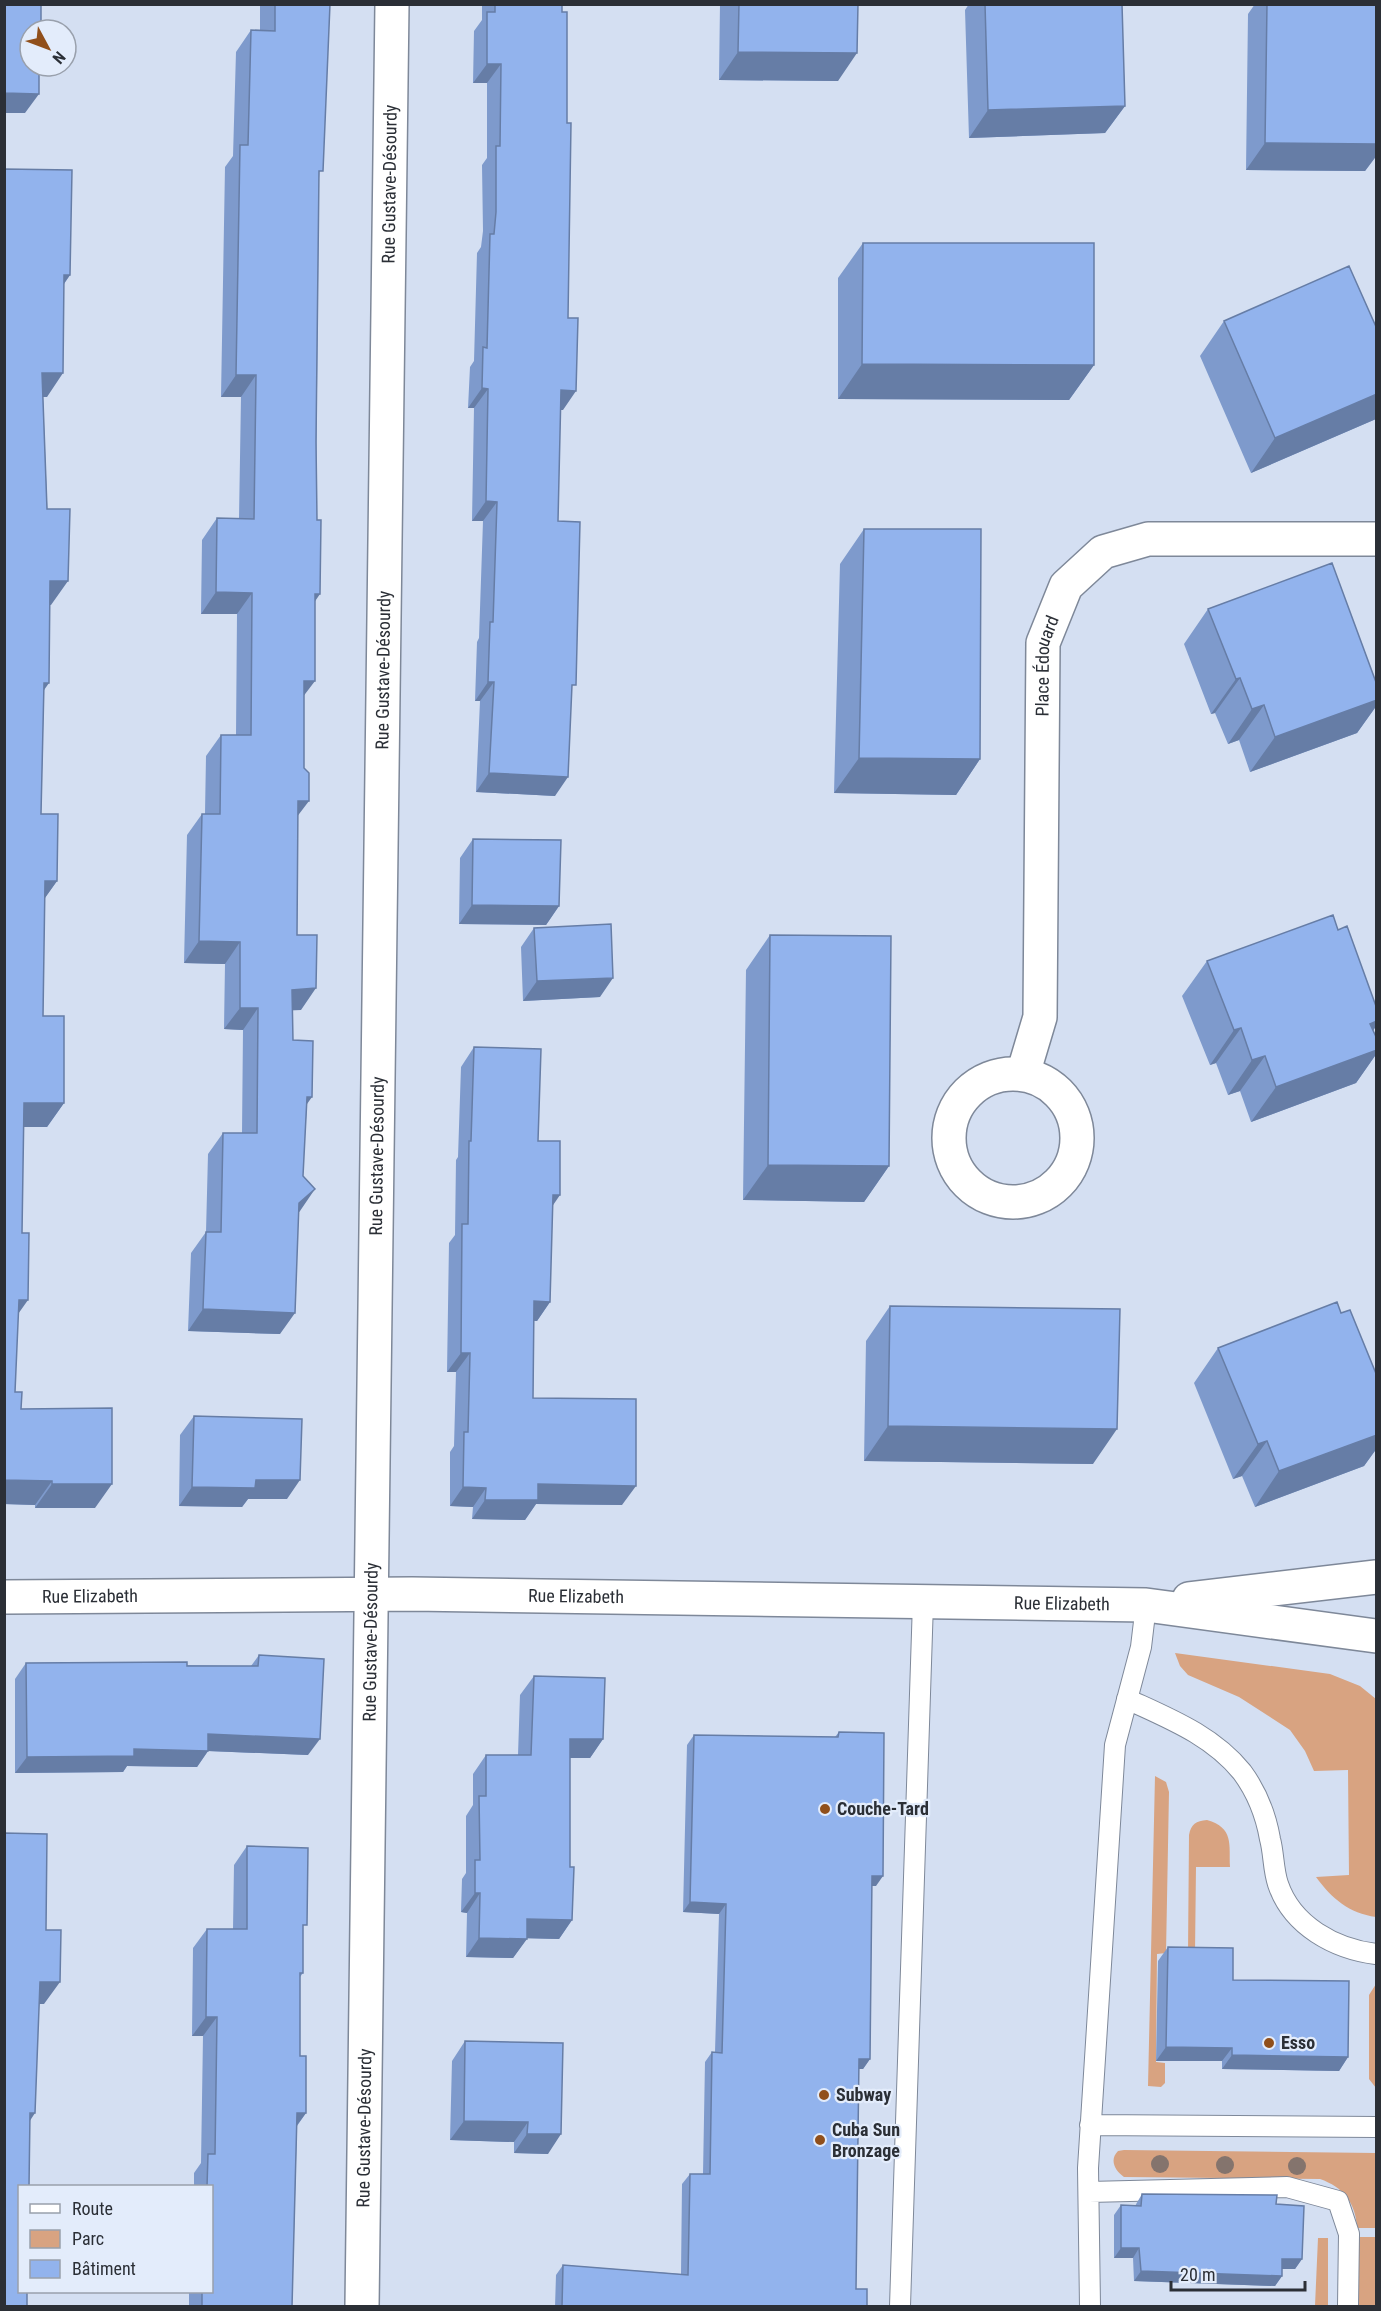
<svg xmlns="http://www.w3.org/2000/svg" width="1381" height="2311" viewBox="0 0 1381 2311" font-family="'Roboto Condensed',sans-serif">
<style>
.green{fill:#d8a381}
.lines{fill:none;stroke-linecap:round;stroke-linejoin:round}
.lane-casing{stroke:#7e8899;stroke-width:22}
.street-casing{stroke:#7e8899;stroke-width:36}
.lane{stroke:#fff;stroke-width:20}
.street{stroke:#fff;stroke-width:33}
.tree{fill:#84746d}
.wall{fill:#7e9acc}
.shaded-wall{fill:#667da6}
.building{fill:#92b3ed;stroke:#667da6;stroke-width:1.5}
.poi-dot{fill:#904f1b;stroke:#e3ecfb;stroke-width:2}
.labels{text-anchor:middle;stroke-width:4.5;stroke-linejoin:round;paint-order:stroke}
.street-label{font-size:18px;fill:#2b2f36;stroke:#e3ecfb}
.poi-label{font-size:18px;font-weight:bold;fill:#2b2f36;stroke:#e3ecfb;text-anchor:start}
</style>
<rect width="100%" height="100%" fill="#d4dff2"/>
<path class="green" d="M1175,1653L1330,1674L1360,1686L1376,1699V1917C1349,1913 1332,1899 1316,1877L1349,1875L1348,1770L1314,1771L1305,1751L1290,1730L1239,1697L1188,1675L1180,1666Z
M1155,1776L1166,1782L1169,1792L1166,1953L1157,1954L1156,2062L1165,2063V2083L1161,2087L1148,2086Z
M1207,1820C1234,1828 1229,1844 1230,1867H1196L1195,1953H1188L1189,1835C1191,1824 1196,1821 1207,1820Z
M1376,1984V2088L1369,2079V1995Z
M1124,2150L1376,2153V2228H1357C1356,2203 1343,2187 1320,2179L1124,2177C1115,2171 1109,2160 1118,2151Z
M1357,2237H1376V2306H1357Z
M1318,2238H1328V2306H1315Z"/>
<g class="lines">
<defs>
<path id="lane" d="M1127,1699C1168,1718 1212,1735 1242,1772C1256,1791 1266,1816 1270,1839C1274,1854 1273,1869 1278,1884C1292,1926 1335,1949 1376,1954
M1090,2125L1376,2127
M1089,2192L1287,2187L1338,2201L1349,2234L1348,2306
M900,2306L923,1602
M1090,2306L1088,2168L1115,1745L1141,1647L1146,1605"/>
<g id="street">
<path id="s1" d="M1023,1074L1040,1017L1043,643L1066,586L1103,552L1148,539H1376"/>
<circle cx="1013" cy="1138" r="64"/>
<path id="s2" d="M4,1597L412,1594L1146,1605L1376,1636"/>
<path d="M1189,1599L1376,1577"/>
<path id="s3" d="M362,2306L392,4"/>
</g>
</defs>
<use href="#lane" class="lane-casing"/>
<use href="#street" class="street-casing"/>
<use href="#lane" class="lane"/>
<use href="#street" class="street"/>
</g>
<g class="tree">
<circle cx="1160" cy="2164" r="9"/>
<circle cx="1225" cy="2165" r="9"/>
<circle cx="1297" cy="2166" r="9"/>
</g>
<path class="wall" d="M260,4H330L319,178L315,602L304,695L298,816L297,935L301,1010H292L293,1040L307,1105L300,1211L298,1213L280,1334L188,1331L191,1253L206,1232L208,1154L223,1133H242L243,1030L224,1029L225,964L184,963L187,835L202,814H205L206,756L221,735H236L237,614H201L202,540L217,518L239,519L241,397H221L225,167L233,156L236,52L251,30L260,31Z
M482,4H562L563,410H560L558,521L572,690L555,796L476,792L480,701H475L477,642L479,638L483,521H472L474,408H468L470,367L474,361L477,253L481,247L483,231L482,165L487,158V83H473L474,31L482,20Z
M720,4H858L838,81L719,80Z
M969,4H1122L1125,106L1105,133L969,138L965,10Z
M1255,4H1377V155L1365,171L1246,170L1248,14Z
M4,169L70,275L64,284L47,397H43L51,605H50L44,691L41,814L57,881L44,899L43,1016L64,1103L47,1127H24L15,1392L21,1409L95,1508H35V1505L4,1504Z
M863,243L1094,365L1069,400L838,399V278Z
M1224,321L1377,329V418L1376,419L1251,473L1200,356Z
M864,529L980,759L956,795L834,793L840,564Z
M1208,609L1377,685V705L1357,733L1250,772L1239,740L1228,744L1215,713L1211,714L1184,644Z
M473,839L559,906L546,925L459,924L460,858Z
M534,928L600,997L523,1001L521,947Z
M1338,930L1377,1009V1025L1373,1030L1377,1039V1053L1356,1083L1251,1122L1240,1091L1228,1095L1216,1063L1210,1065L1182,996L1207,961Z
M770,935L889,1166L864,1202L743,1200L746,970Z
M474,1047L538,1141L552,1206L550,1302L537,1321H534L533,1398L622,1505L536,1504L525,1520L472,1519L473,1507L450,1506V1452L454,1446L456,1372H447L449,1243L455,1235L456,1160L458,1157L461,1067Z
M890,1306L1093,1464L864,1461L866,1341Z
M1341,1313L1377,1376V1448L1364,1466L1255,1507L1242,1476L1233,1479L1194,1383L1218,1348Z
M194,1416L287,1499H248L242,1507L179,1506L180,1435Z
M259,1655L308,1755L208,1751L197,1767L127,1766L123,1772L15,1773V1679L26,1663L251,1666Z
M534,1676L603,1739L590,1758H570V1867L572,1920L559,1939L527,1938L513,1958L466,1957L467,1913L461,1912L462,1879L466,1873V1816L473,1805V1774L486,1755H518L520,1695Z
M839,1732L876,1886H872L870,2059L863,2069H859L856,2289L867,2307H555L556,2275L563,2265L681,2274L682,2184L690,2174H703L705,2062L712,2052H715L719,1914L683,1912L687,1745L694,1735L835,1737Z
M247,1846L303,1930V1973L300,1977V2056L306,2113L297,2126L292,2307H189V2292H212V2187H194V2173L201,2163L203,2036H192L193,1948L207,1929H233L234,1865Z
M1168,1947L1233,1980L1348,2057L1339,2071L1222,2069V2061H1156L1158,1961Z
M465,2041L563,2043L548,2154L514,2153V2142L450,2140L452,2061Z
M1142,2194L1276,2204L1302,2259L1295,2269H1282V2276L1275,2286L1134,2281L1133,2258H1114V2215L1121,2205L1135,2206Z"/>
<path class="shaded-wall" d="M738,52L857,53L838,81L719,80Z
M487,64H501L487,83H473Z
M4,93L39,94L25,113H4Z
M1125,106L1105,133L969,138L988,110Z
M1265,143L1377,144V155L1365,171L1246,170Z
M64,275H70L53,299Z
M862,364L1094,365L1069,400L838,399Z
M42,373H63L47,397H25Z
M236,375H256L241,397H221Z
M482,388L488,389L474,408H468Z
M561,390L576,391L563,410H547Z
M1377,394V418L1376,419L1251,473L1275,438Z
M486,501L497,502L483,521H472Z
M50,581H68L51,605L34,604Z
M216,592L252,593L237,614H201Z
M315,594H320L305,616Z
M1240,678L1215,713L1211,714L1236,679Z
M304,681H315L299,702Z
M488,682H494L480,701H475Z
M44,683H49L32,707Z
M1377,700V705L1357,733L1250,772L1275,737Z
M1264,705L1239,740L1228,744L1252,709Z
M859,758L980,759L956,795L834,793Z
M489,773L568,777L555,796L476,792Z
M298,801H309L293,822Z
M45,881H57L40,905Z
M472,905L559,906L546,925L459,924Z
M199,941L240,942L225,964L184,963Z
M613,978L600,997L523,1001L537,981Z
M316,988L301,1010L277,1011L292,990Z
M240,1008H258L243,1030L224,1029Z
M1377,1021V1025L1356,1055L1370,1024Z
M1241,1028L1216,1063L1210,1065L1234,1030Z
M1377,1050V1053L1356,1083L1251,1122L1276,1087Z
M1265,1056L1240,1091L1228,1095L1252,1060Z
M307,1097H312L297,1118Z
M24,1103H64L47,1127H7Z
M768,1165L889,1166L864,1202L743,1200Z
M315,1189L300,1211L283,1225L299,1203Z
M553,1195H560L547,1214Z
M19,1300H28L11,1324Z
M534,1301L550,1302L537,1321L521,1320Z
M203,1309L295,1313L280,1334L188,1331Z
M461,1353H470L456,1372H447Z
M888,1426L1117,1429L1093,1464L864,1461Z
M1377,1435V1448L1364,1466L1255,1507L1279,1471Z
M1267,1441L1242,1476L1233,1479L1258,1444Z
M4,1480L52,1481L35,1505L4,1504Z
M256,1480H300L287,1499H248L242,1507L179,1506L192,1487Z
M52,1484H112L95,1508H35Z
M538,1484L636,1486L622,1505L536,1504L525,1520L472,1519L485,1500Z
M463,1487L486,1488L473,1507L450,1506Z
M208,1734L320,1739L308,1755L208,1751L197,1767L127,1766L123,1772L15,1773L27,1757L134,1749Z
M570,1739H603L590,1758H556Z
M872,1876H883L876,1886H865Z
M475,1893H480L467,1913L461,1912Z
M690,1902L726,1904L719,1914L683,1912Z
M527,1919L572,1920L559,1939L514,1938Z
M479,1938L527,1939L513,1958L466,1957Z
M40,1982H60L44,2004H24Z
M206,2017H217L203,2036H192Z
M1166,2047L1232,2048L1222,2061H1156Z
M1232,2055L1348,2057L1339,2071L1222,2069Z
M859,2059H870L863,2069H852Z
M30,2113H35L20,2136Z
M297,2113H306L292,2132Z
M464,2121L528,2122L514,2142L450,2140Z
M527,2134H561L548,2154L514,2153Z
M1121,2248H1139L1133,2258H1114Z
M1282,2259H1302L1295,2269H1275Z
M1141,2271L1282,2276L1275,2286L1134,2281Z"/>
<path class="building" d="M4,4H41V30H30V66H39V94L4,93Z
M275,4H330L323,171H319L316,442L317,520H321L320,594H315V681H304V768L309,773V801H298L297,935H317L316,988L292,990L293,1040L313,1041L312,1097H307L303,1176L315,1189L299,1203L295,1313L203,1309L206,1232H221L223,1133H257L258,1008H240V942L199,941L202,814H220L221,735H251L252,593L216,592L217,518L254,519L256,375H236L240,145H248L251,30L275,31Z
M495,4H562V12H567V123H571L568,318H578L576,391L561,390L558,521L580,522L576,685H572L568,777L489,773L494,682H488L490,622H493L497,502L486,501L488,389L482,388L483,347L487,348L490,234H494L496,212V146H500L501,64H487V12H495Z
M739,4H858L857,53L738,52Z
M985,4H1122L1125,106L988,110Z
M1267,4H1377V144L1265,143Z
M4,169L72,170L70,275H64L63,373H42L47,509H70L68,581H50L49,683H44L41,814H58L57,881H45L43,1016H64V1103H24L22,1233H29L28,1300H19L15,1392H22L21,1409L112,1408V1484H52V1481L4,1480Z
M863,243H1094V365L862,364Z
M1349,266L1377,329V394L1275,438L1224,321Z
M864,529H981L980,759L859,758Z
M1332,563L1377,685V700L1275,737L1264,705L1252,709L1240,678L1236,679L1208,609Z
M473,839L561,840L559,906L472,905Z
M1333,915L1338,930L1347,926L1377,1009V1021L1370,1024L1377,1039V1050L1276,1087L1265,1056L1252,1060L1241,1028L1234,1030L1207,961Z
M611,924L613,978L537,981L534,928Z
M770,935L891,936L889,1166L768,1165Z
M474,1047L541,1049L538,1141H560V1195H553L550,1302L534,1301L533,1398L636,1399V1486L538,1484V1500H485L486,1488L463,1487L464,1432H468L470,1353H461L462,1224H468L469,1141H471Z
M1337,1302L1341,1313L1350,1310L1377,1376V1435L1279,1471L1267,1441L1258,1444L1218,1348Z
M890,1306L1120,1309L1117,1429L888,1426Z
M194,1416L302,1419L300,1480H256L255,1488L192,1487Z
M259,1655L324,1659L320,1739L208,1734V1751L134,1749V1756L27,1757L26,1663L187,1662V1666H258Z
M534,1676L605,1678L603,1739H570V1867H574L572,1920L527,1919V1939L479,1938L480,1893H475V1860H480L479,1796H486V1755H531Z
M839,1732L884,1733L883,1876H872L870,2059H859L856,2289H867V2307H562L563,2265L688,2275L690,2174H710L712,2052L722,2053L726,1904L690,1902L694,1735L838,1737Z
M4,1833L47,1834L46,1930H61L60,1982H40L35,2113H30L29,2187H20V2292H27V2307H4Z
M247,1846L308,1848L307,1925H303V1973H300V2056H306V2113H297L292,2307H202V2292H212V2187H207L208,2154H215L217,2017H206L207,1929H247Z
M1168,1947L1233,1948V1980L1349,1981L1348,2057L1232,2055V2048L1166,2047Z
M465,2041L563,2043L561,2134H527L528,2122L464,2121Z
M1142,2194L1277,2195L1276,2204L1304,2206L1302,2259H1282V2276L1141,2271L1139,2248H1121V2205L1141,2206Z"/>
<g class="poi-dot">
<circle cx="825" cy="1809" r="6"/>
<circle cx="1269" cy="2043" r="6"/>
<circle cx="824" cy="2095" r="6"/>
<circle cx="820" cy="2140" r="6"/>
</g>
<g class="labels">
<g class="street-label">
<text dy="6" stroke="none"><textPath href="#s3" startOffset="2122">Rue Gustave-Désourdy</textPath></text>
<text dy="6" stroke="none"><textPath href="#s1" startOffset="411">Place Édouard</textPath></text>
<text dy="6" stroke="none"><textPath href="#s3" startOffset="1636">Rue Gustave-Désourdy</textPath></text>
<text dy="6" stroke="none"><textPath href="#s3" startOffset="1150">Rue Gustave-Désourdy</textPath></text>
<text dy="6" stroke="none"><textPath href="#s2" startOffset="86">Rue Elizabeth</textPath></text>
<text dy="6" stroke="none"><textPath href="#s2" startOffset="572">Rue Elizabeth</textPath></text>
<text dy="6" stroke="none"><textPath href="#s2" startOffset="1058">Rue Elizabeth</textPath></text>
<text dy="6" stroke="none"><textPath href="#s3" startOffset="664">Rue Gustave-Désourdy</textPath></text>
<text dy="6" stroke="none"><textPath href="#s3" startOffset="178">Rue Gustave-Désourdy</textPath></text>
</g>
<g class="poi-label">
<text x="837" y="1815">Couche-Tard</text>
<text x="1281" y="2049">Esso</text>
<text x="836" y="2101">Subway</text>
<text x="832" y="2136">Cuba Sun<tspan x="832" dy="21">Bronzage</tspan></text>
</g>
</g>
<rect width="1381" height="2311" fill="none" stroke="#2b2f36" stroke-width="12"/>
<rect x="18" y="2185" width="195" height="108" fill="#e3ecfb" stroke="#99a0ac" stroke-width="1.5"/>
<rect x="30" y="2204" width="30" height="9" fill="#ffffff" stroke="#99a0ac" stroke-width="1.5"/>
<text x="72" y="2215" font-size="18" fill="#2b2f36">Route</text>
<rect x="30" y="2230" width="30" height="18" fill="#d8a381" stroke="#99a0ac" stroke-width="1.5"/>
<text x="72" y="2245" font-size="18" fill="#2b2f36">Parc</text>
<rect x="30" y="2260" width="30" height="18" fill="#92b3ed" stroke="#99a0ac" stroke-width="1.5"/>
<text x="72" y="2275" font-size="18" fill="#2b2f36">Bâtiment</text>
<g transform="translate(48 48) rotate(131)"><circle r="28" fill="#e3ecfb" stroke="#99a0ac" stroke-width="1.5"/>
<path d="M0-4.5L10 22L0 15L-10 22Z" fill="#904f1b"/>
<text y="-9" font-size="16" font-weight="bold" text-anchor="middle" fill="#2b2f36">N</text>
</g>
<path d="M1171 2281v9h134v-9" fill="none" stroke="#2b2f36" stroke-width="3"/>
<text x="1180" y="2281" font-size="18" fill="#2b2f36" stroke="#e3ecfb" stroke-width="4.5" paint-order="stroke">20 m</text>
</svg>
